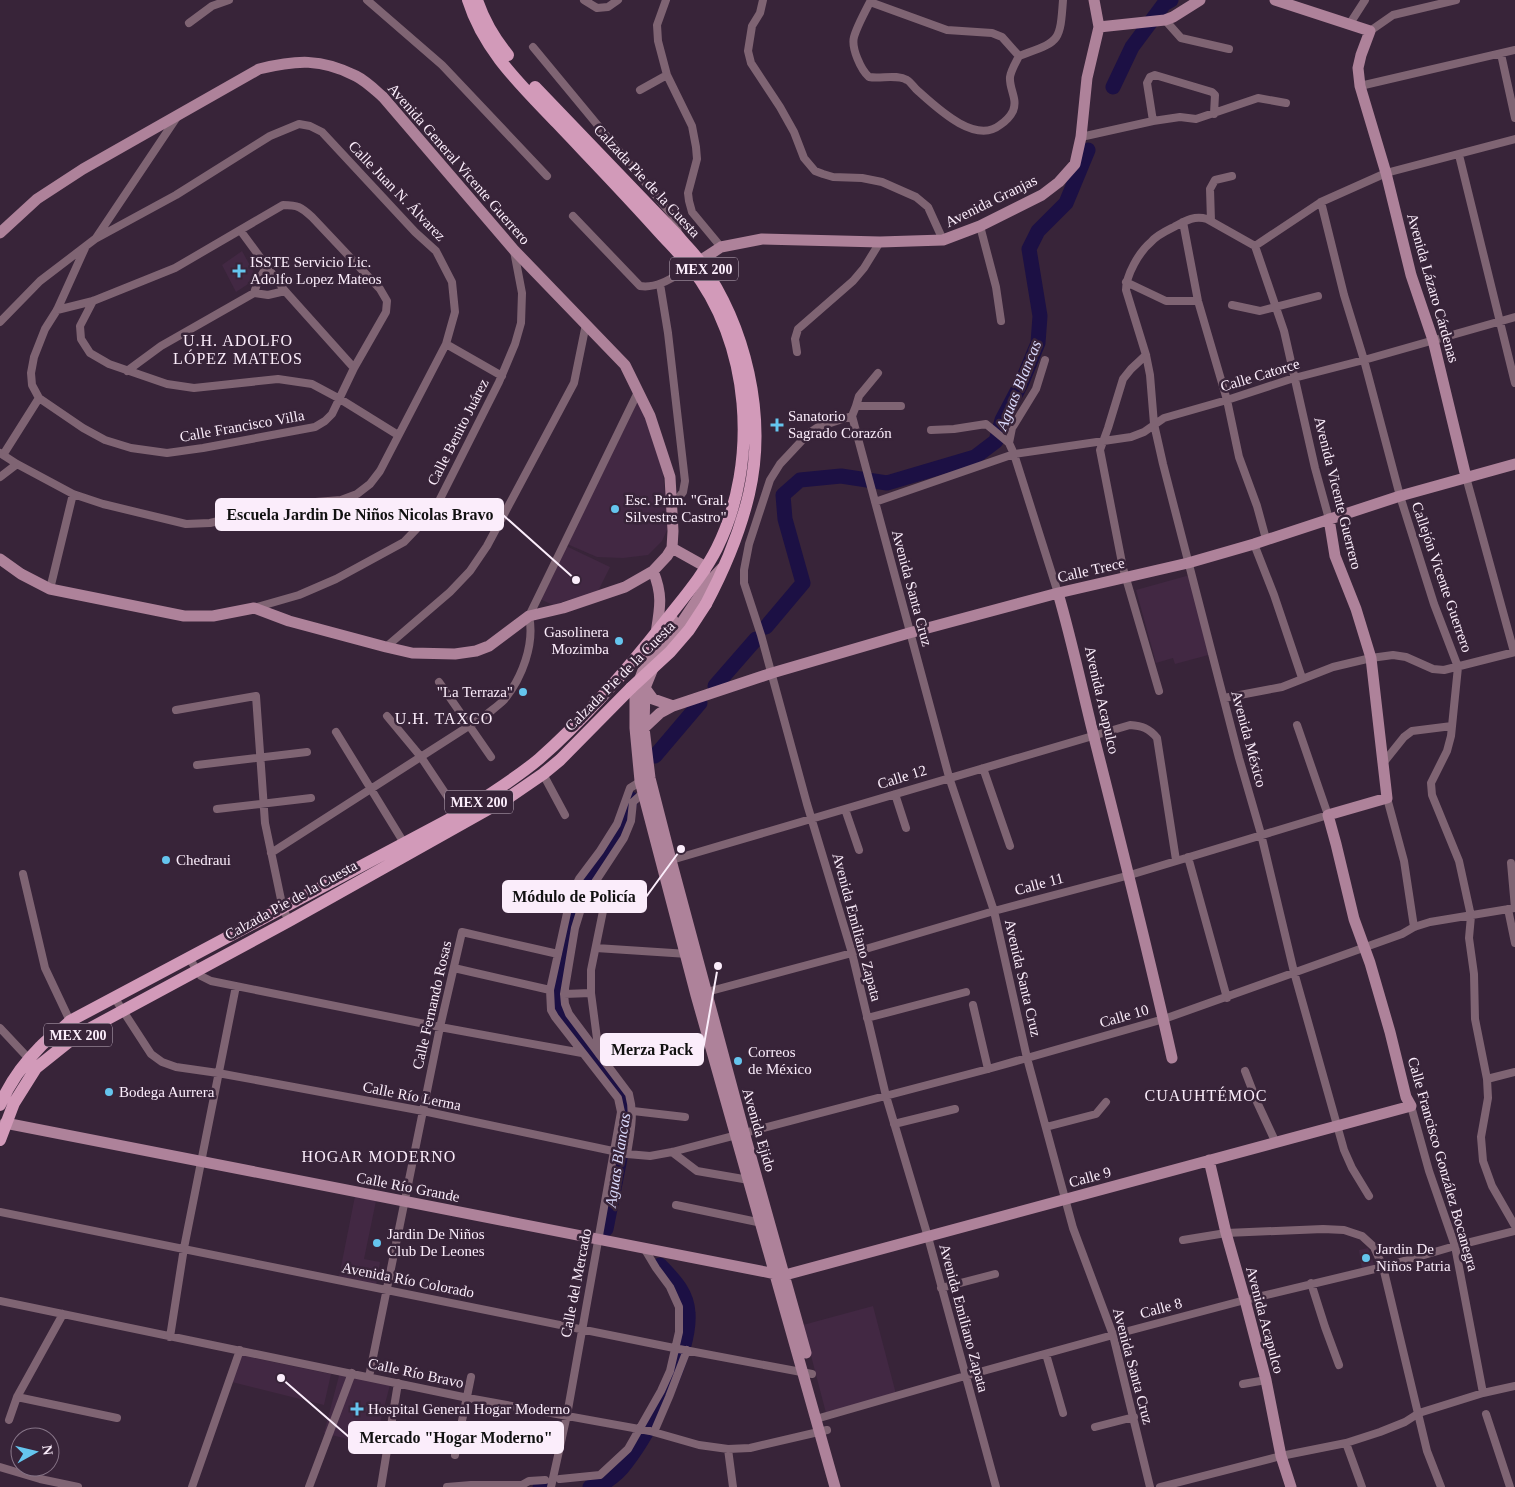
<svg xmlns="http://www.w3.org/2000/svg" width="1515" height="1487" viewBox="0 0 1515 1487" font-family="'Times New Roman',serif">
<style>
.built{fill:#422843}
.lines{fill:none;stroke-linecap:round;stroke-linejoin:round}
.river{stroke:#1c1044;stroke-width:15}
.street{stroke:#7f6473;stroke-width:8}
.secondary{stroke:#ae829a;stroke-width:11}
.primary{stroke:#d29ab9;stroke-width:12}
.primary-bridge{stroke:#d29ab9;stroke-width:12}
.poi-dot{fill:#65c5ee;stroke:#382439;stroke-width:2}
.labels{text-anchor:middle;stroke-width:5;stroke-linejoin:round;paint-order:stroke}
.shield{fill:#382439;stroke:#c0b1c1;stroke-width:1}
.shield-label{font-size:14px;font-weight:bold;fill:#fbedfb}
.street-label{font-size:15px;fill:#fbedfb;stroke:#382439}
.poi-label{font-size:15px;fill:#fbedfb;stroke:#382439;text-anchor:start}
.neighbourhood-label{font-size:16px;letter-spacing:1px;fill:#fbedfb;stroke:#382439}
.water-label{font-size:16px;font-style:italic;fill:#dad9fc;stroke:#382439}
.leader{fill:none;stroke:#fbedfb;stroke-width:2}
.callout-dot{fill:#fbedfb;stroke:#382439;stroke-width:2}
.callout{fill:#fbedfb;stroke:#fbedfb;stroke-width:2}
.callout-label{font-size:16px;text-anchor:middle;font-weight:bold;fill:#111}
</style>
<rect width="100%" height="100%" fill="#382439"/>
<path class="built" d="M242,251L257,278L236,292L222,265Z
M639,399L663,472L668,528L662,541L648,555L623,558L597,557L567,544Z
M566,546L610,567L597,593L564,601L555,606L540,599Z
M1190,575L1212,654L1175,664L1173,658L1156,663L1136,590Z
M355,1196L376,1201L364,1259L380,1262L376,1286L339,1277Z
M1368,1248L1375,1267L1362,1270L1359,1250Z
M873,1306L896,1394L826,1413L803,1325Z
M240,1355L331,1374L324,1405L232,1382Z
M340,1372L390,1385L374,1446L324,1433Z"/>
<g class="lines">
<path class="river" d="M1113,87L1132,47L1164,4L1171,0
M766,627L803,583L785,519L783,495L800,480L841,476L887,483L975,457L996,441L1002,420L1022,382L1038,343L1040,316L1029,249L1038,231L1066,203L1088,150
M715,686L756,639
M655,756L700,703
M606,1229L623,1143L627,1109L622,1096L563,1016L557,997L567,941L582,884L616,837L625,819L631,799
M540,1487H547
M590,1487C594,1486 600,1486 604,1483C612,1478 621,1470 626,1463C650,1432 691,1352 688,1313C687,1292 673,1279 660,1265"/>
<path class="street" d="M367,0L442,65L547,176
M584,0L597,8L608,7L618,0
M666,0L657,25L658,41L667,75L692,126L696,147L697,159L688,193L689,201L692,212L721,247
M763,0L760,13L752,26L748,51L751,63L780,107L794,132L804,158L815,171L823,174L833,177L862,178L882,182L916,197L928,207L943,240
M871,0C866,10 857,26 854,37C851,48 861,70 869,77C881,79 897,74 907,80C911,82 914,88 918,91C936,107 975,145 1000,125C1006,121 1010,117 1013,111C1018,99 1009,89 1010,77C1011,70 1016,62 1019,56C1059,41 1060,44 1063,0
M870,2L947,30L992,33L1002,37L1019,56
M1165,20L1181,38L1229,49
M189,23L212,6L229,0
M1349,25L1365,0
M1370,31L1393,15L1456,0
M533,47L672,215L677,224L678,236
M1501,54L1515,118
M1360,86L1515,50
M640,90L667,75
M1153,121L1147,83L1150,77L1155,75L1212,92L1215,95L1214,114
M1081,137L1153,121L1180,117L1196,119L1258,98L1286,103
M1459,155L1515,383
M1321,202L1344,295L1364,360L1400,496L1434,604L1458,667L1451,736L1447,751L1431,783L1432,795L1459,861L1471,916L1469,938L1474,974L1475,1019L1487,1079L1488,1098L1481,1137L1483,1161L1492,1186L1515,1226
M573,216L640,286C658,289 675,276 691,267
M1211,221L1210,189L1215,180L1232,176
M1183,222L1198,301L1227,400L1239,457L1257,506L1266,539
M980,226L996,287L1001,321
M240,230L285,291L354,368
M96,238L177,117
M1255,246L1284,331L1315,468L1329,519
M1126,282L1166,301H1198
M660,284L668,333L685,481L683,492L672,506
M254,293L258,281L267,266
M93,301L80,326L81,339L90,353L109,364L167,384L194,388L278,379L312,384L340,399L398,435
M1232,305L1260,311L1318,296
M57,310L93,301L175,268L283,205C298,205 301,207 312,217L380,289L387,301L386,312L354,368L332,414L325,421L315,427L203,448L167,453L131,448L105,440L83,428L39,398L32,385L31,373L34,357L45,329L57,310L85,248
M0,322L40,281L95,239L176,195L270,136L299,124L310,126L322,132L415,232L436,251L452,282L455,312L446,344L380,471L370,484L357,494L341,500L290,504L210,523L186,524L103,504L73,494L17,464L0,453
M446,344L502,376
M797,352L795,339L798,329L853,281L864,268L880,242
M1146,355L1131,369L1123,379L1108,428L1100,450L1123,568L1159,691
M1045,360L1036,389L1012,428L1009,443L1014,454L1058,593
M127,371L161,346L254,293L268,295L285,291
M856,406L859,396L878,373
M852,416L818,427L809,433L780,464L770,480L749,544L744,570V583L761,635L807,804L852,953L886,1096L928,1237L996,1487
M852,416L949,777L994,911L1027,1058L1073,1228L1113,1335L1150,1487
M852,416L856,406H901
M931,430L954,429L986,424L1009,443
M3,455L39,398
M0,477L17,464
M1466,477L1514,652
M875,502L1014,454L1131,437L1144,432L1164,418L1227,400L1294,378L1364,360L1515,317
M1254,544L1274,595L1302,678
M50,589L73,494
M254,608L299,595L336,579L404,542L424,521L439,501L499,382L515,344L521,323L522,293L514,251
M386,647L450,592L470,571L487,546L574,383L586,324
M439,682L491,757
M1224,698L1282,687L1333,667L1371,658L1393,655L1406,657L1433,669L1444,670L1515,652
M176,710L256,696L265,823L283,909L289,921
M387,716L421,757L459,814
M336,732L404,843
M1384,762L1404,737L1412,731L1452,726
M197,765L307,752
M983,768L1010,846
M543,774L565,815
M895,794L906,828
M1387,798L1404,861L1414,927
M217,809L311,798
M845,809L859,850
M271,853L486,715C492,710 499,705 504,700C522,678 535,644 529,616L638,392
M1188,857L1227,998
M668,861L1130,725C1142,726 1149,728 1157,738L1176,860
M1511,863L1515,908
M23,874L45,968L70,1021
M1508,909L1515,943
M596,948L688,954
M189,958L201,976L211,981L440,1027L582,1053
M454,968L550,990
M703,993L852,953L994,911L1130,875L1328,815L1297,725
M564,994L591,993
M114,997L151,1054L162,1062L176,1067L218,1073L423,1111L627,1154L650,1156L672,1152L988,1069L1164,1019L1402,934L1414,927L1430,922L1515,908
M973,1005L988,1069
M867,1018L966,992
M0,1028L31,1061
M599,1054L591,993V970L603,911
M1245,1071L1257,1102L1276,1143
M1487,1079L1515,1072
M1411,1106L1429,1171L1455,1246L1483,1393
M633,1111L685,1117
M894,1124L955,1109
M1046,1127L1096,1114L1106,1102
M672,1152L697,1171L749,1180
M627,1154C630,1134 635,1115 629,1094L569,1014L565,1004L564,994L575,928L584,899L624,838L631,821L633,802L643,793
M1369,1196L1352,1168L1344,1150L1294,972L1261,834L1239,758L1163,464L1154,424L1150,375L1146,355L1126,290C1126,275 1139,252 1151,242C1157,235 1166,231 1174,227C1185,221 1194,215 1207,219L1255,246L1321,202L1386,173L1515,139
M676,1205L762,1223
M0,1212L679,1349L812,1374
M1183,1240L1226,1233L1323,1229L1344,1230L1362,1236L1374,1247L1383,1267L1427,1451L1441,1487
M1311,1283L1325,1327L1339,1365
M941,1288L995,1274
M0,1301L468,1398L650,1431L699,1445L728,1449L750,1448L827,1430
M170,1337L184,1248L236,986
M1046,1354L1063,1413
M369,1377L440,1027L462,932L558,954
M1243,1384L1266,1380
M17,1397L117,1418
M1486,1414L1510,1487
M816,1419L965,1376L1113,1335L1245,1300L1383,1267L1455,1246L1515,1231
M9,1420L17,1397L63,1314
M1095,1427L1134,1417
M654,1432L669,1397L687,1350
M1346,1443L1362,1487
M728,1449L733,1487
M455,1455L471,1377
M0,1467L40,1479L78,1487
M560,1479L600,1475L628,1449L661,1391L670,1371L679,1332V1307L670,1287L656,1268L644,1248
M192,1487L240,1350
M309,1487L352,1373
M381,1487L398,1383
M447,1487L471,1485H522L529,1481L545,1480
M551,1487L567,1415L621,1112L618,1098L555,1017L551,1010L550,990L571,895L579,879L600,851L617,824L630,788L643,780
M1160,1487L1281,1456L1346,1443L1380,1432L1405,1422L1419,1413L1483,1393L1515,1386"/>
<path class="secondary" d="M1275,0L1370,31L1361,55L1358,68L1360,86L1386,173L1411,275L1433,340L1466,477
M1099,27L1165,20L1173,17L1200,0
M0,233L37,199L83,169L259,69C296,60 321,58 356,76C366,81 375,90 383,97L514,250L625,365L650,416L670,477L673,531L672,548L667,556L653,571L625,587L563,608L529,616L489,646L476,651L455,654L412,653L386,647L289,621L254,608L213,616H184L50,589L21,574L0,559
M692,266L721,247L762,239L880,242L943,240L980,226L1042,195L1059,182L1075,164L1081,137L1087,78L1099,27L1094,0
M672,548L706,567L703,576
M722,568L708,583L656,661L645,688L644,728L646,745L650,778L671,860L744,1132L806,1353
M653,571C663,595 660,608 656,633
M1058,593C1072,641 1082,689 1094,737C1121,844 1148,950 1172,1058
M673,620L648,657L635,692V728L640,781L696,995L835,1487
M645,688L653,699L673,706
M644,728L660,713L673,706L772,673L909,633L1058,593L1188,563L1254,544L1400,496L1515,464
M5,1123L776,1274L785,1275L1411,1106L1406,1097L1390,1032L1370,963L1354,919L1336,844L1328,815L1387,798L1371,658L1356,609L1335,556L1329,519
M1209,1160L1226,1233L1245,1300L1266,1380L1281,1456L1291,1487"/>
<path class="primary" d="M477,0C484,21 494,38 508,55
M535,87L678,236C685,245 694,253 700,262C746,327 767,416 749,494C740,532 724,570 706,604
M0,1105C9,1084 24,1063 40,1047C49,1037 61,1031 70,1021L459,814C486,797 514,780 539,759C587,717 628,669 667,619C685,596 704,574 717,548C760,461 751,342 690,266C680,254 669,243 659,232C626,195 591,159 557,123C521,85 484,51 468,0
M0,1140L14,1103L36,1068L76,1036L289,921L508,798L543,774L560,760L631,688"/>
<path class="primary-bridge" d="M631,688L670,652L689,630L706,604"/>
</g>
<g class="poi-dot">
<path d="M236.5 263.5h5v5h5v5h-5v5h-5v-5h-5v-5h5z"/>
<path d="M774.5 417.5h5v5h5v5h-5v5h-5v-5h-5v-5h5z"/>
<circle cx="615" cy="509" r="5"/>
<circle cx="619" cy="641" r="5"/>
<circle cx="523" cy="692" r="5"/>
<circle cx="166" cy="860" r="5"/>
<circle cx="738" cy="1061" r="5"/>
<circle cx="109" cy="1092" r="5"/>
<circle cx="377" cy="1243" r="5"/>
<circle cx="1366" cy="1258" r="5"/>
<path d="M354.5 1401.5h5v5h5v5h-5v5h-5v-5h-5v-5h5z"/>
</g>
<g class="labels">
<g class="shield">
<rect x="670" y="257.5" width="68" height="23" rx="4"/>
<rect x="445" y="790.5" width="68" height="23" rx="4"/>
<rect x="44" y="1023.5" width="68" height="23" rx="4"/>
</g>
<g class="shield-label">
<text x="704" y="274">MEX 200</text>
<text x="479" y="807">MEX 200</text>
<text x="78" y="1040">MEX 200</text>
</g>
<g class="street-label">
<text transform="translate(459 164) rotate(49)" y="5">Avenida General Vicente Guerrero</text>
<text transform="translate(647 181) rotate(47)" y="5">Calzada Pie de la Cuesta</text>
<text transform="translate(397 191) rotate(46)" y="5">Calle Juan N. Álvarez</text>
<text transform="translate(991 201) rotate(-26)" y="5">Avenida Granjas</text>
<text transform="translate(1433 288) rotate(74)" y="5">Avenida Lázaro Cárdenas</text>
<text transform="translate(1260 375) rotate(-17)" y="5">Calle Catorce</text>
<text transform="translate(242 426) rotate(-10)" y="5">Calle Francisco Villa</text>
<text transform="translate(458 432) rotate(-63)" y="5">Calle Benito Juárez</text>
<text transform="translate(1338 493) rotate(76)" y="5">Avenida Vicente Guerrero</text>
<text transform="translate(1091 570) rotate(-13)" y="5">Calle Trece</text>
<text transform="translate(1442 577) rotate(71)" y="5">Callejón Vicente Guerrero</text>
<text transform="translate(912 588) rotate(75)" y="5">Avenida Santa Cruz</text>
<text transform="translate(620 676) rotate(-45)" y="5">Calzada Pie de la Cuesta</text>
<text transform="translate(1102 700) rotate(77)" y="5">Avenida Acapulco</text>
<text transform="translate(1249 739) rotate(75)" y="5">Avenida México</text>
<text transform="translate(902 777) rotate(-17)" y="5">Calle 12</text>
<text transform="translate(1039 884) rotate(-15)" y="5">Calle 11</text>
<text transform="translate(291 900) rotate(-29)" y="5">Calzada Pie de la Cuesta</text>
<text transform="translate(857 927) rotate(75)" y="5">Avenida Emiliano Zapata</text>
<text transform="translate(1023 978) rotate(77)" y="5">Avenida Santa Cruz</text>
<text transform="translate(432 1005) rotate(-77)" y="5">Calle Fernando Rosas</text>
<text transform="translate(1124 1016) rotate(-16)" y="5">Calle 10</text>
<text transform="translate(412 1096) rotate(11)" y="5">Calle Río Lerma</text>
<text transform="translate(759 1130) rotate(74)" y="5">Avenida Ejido</text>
<text transform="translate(1443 1164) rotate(74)" y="5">Calle Francisco González Bocanegra</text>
<text transform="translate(1090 1177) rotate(-15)" y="5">Calle 9</text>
<text transform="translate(408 1187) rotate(11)" y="5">Calle Río Grande</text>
<text transform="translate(408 1280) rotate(11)" y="5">Avenida Río Colorado</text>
<text transform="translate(576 1283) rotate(-79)" y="5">Calle del Mercado</text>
<text transform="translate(1161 1308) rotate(-15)" y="5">Calle 8</text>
<text transform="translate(964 1318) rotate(75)" y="5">Avenida Emiliano Zapata</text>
<text transform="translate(1265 1320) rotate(75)" y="5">Avenida Acapulco</text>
<text transform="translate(1133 1366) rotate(75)" y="5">Avenida Santa Cruz</text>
<text transform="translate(416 1373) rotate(12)" y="5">Calle Río Bravo</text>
</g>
<g class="poi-label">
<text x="250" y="267">ISSTE Servicio Lic.<tspan x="250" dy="17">Adolfo Lopez Mateos</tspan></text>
<text x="788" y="421">Sanatorio<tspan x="788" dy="17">Sagrado Corazón</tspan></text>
<text x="625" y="505">Esc. Prim. "Gral.<tspan x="625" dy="17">Silvestre Castro"</tspan></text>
<text x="609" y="637" text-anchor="end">Gasolinera<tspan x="609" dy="17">Mozimba</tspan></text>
<text x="513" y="697" text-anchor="end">"La Terraza"</text>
<text x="176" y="865">Chedraui</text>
<text x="748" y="1057">Correos<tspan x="748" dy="17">de México</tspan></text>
<text x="119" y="1097">Bodega Aurrera</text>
<text x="387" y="1239">Jardin De Niños<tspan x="387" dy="17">Club De Leones</tspan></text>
<text x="1376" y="1254">Jardin De<tspan x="1376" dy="17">Niños Patria</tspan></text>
<text x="368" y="1414">Hospital General Hogar Moderno</text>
</g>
<g class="neighbourhood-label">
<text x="238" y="346">U.H. ADOLFO<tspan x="238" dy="18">LÓPEZ MATEOS</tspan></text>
<text x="444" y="724">U.H. TAXCO</text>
<text x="1206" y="1101">CUAUHTÉMOC</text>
<text x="379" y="1162">HOGAR MODERNO</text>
</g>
<g class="water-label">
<text transform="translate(1018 385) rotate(-68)" y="6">Aguas Blancas</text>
<text transform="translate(617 1160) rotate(-81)" y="6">Aguas Blancas</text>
</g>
</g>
<path class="leader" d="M576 580L503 515M681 849L646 897M718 966L703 1050M281 1378L349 1437"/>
<g class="callout-dot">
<circle cx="576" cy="580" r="5"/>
<circle cx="681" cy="849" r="5"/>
<circle cx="718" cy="966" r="5"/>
<circle cx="281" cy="1378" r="5"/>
</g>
<g class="callout">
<rect x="216" y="499" width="287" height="31" rx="5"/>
<rect x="503" y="881" width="143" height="31" rx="5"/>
<rect x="601" y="1034" width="102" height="31" rx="5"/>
<rect x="349" y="1422" width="214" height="31" rx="5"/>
</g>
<g class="callout-label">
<text x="360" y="520">Escuela Jardin De Niños Nicolas Bravo</text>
<text x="574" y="902">Módulo de Policía</text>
<text x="652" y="1055">Merza Pack</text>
<text x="456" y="1443">Mercado "Hogar Moderno"</text>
</g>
<g transform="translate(35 1452) rotate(82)"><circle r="24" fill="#382439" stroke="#867487"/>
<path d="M0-4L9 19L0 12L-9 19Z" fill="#65c5ee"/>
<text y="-8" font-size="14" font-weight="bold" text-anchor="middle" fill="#fbedfb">N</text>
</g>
</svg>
